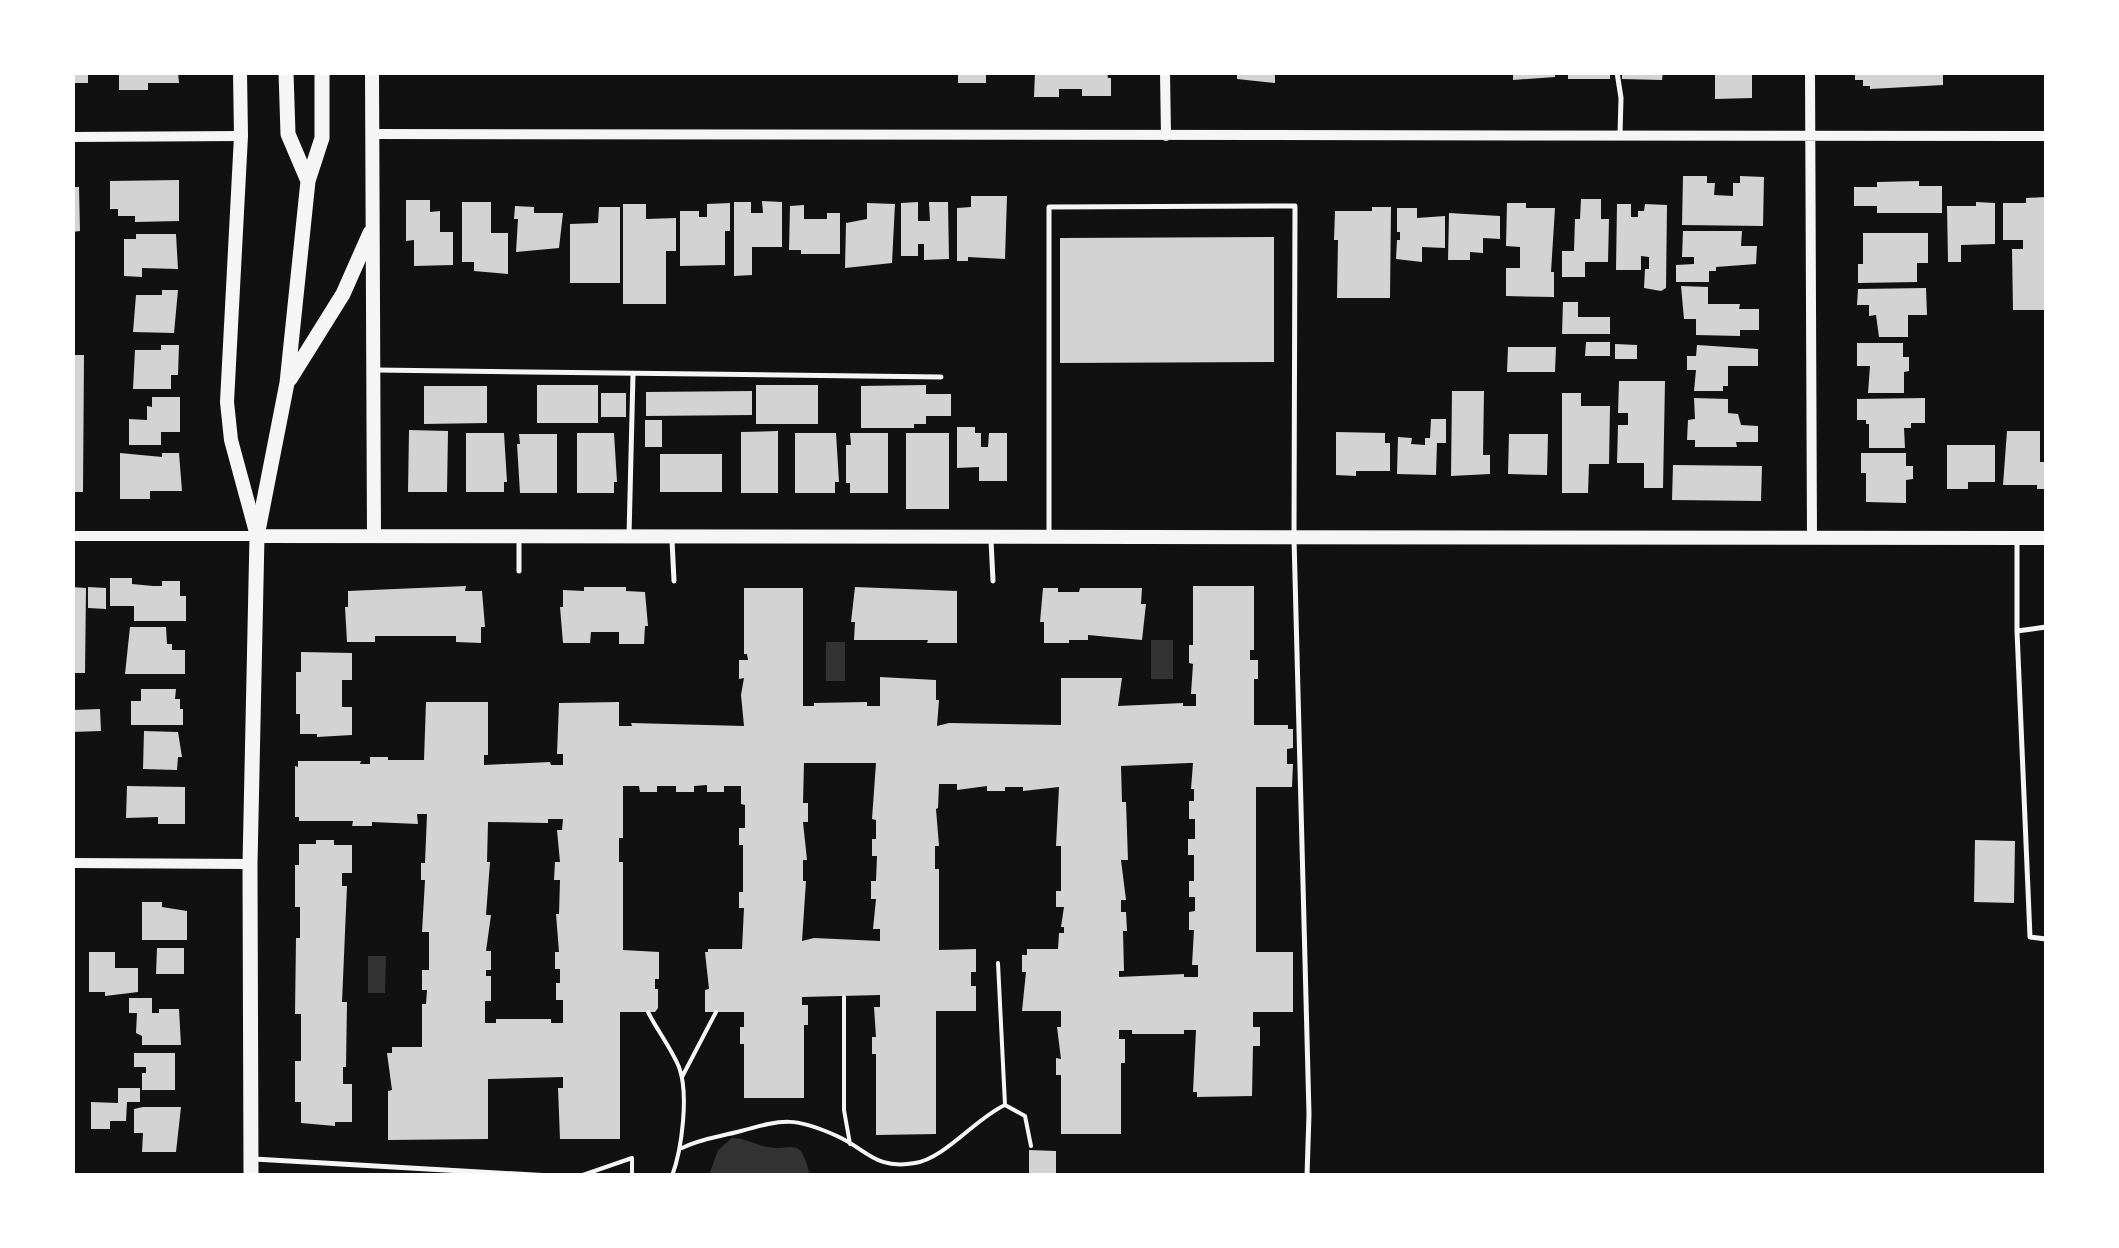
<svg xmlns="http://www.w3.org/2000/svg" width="2119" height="1248" viewBox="0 0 2119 1248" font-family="Jost,sans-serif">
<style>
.water{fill:#333}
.building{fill:#d3d3d3;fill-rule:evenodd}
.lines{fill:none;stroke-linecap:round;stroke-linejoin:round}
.path{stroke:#f5f5f5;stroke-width:4}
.service{stroke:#f5f5f5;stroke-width:5}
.minor{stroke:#f5f5f5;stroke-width:10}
.tertiary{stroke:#f5f5f5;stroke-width:14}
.secondary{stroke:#f5f5f5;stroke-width:15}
</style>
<rect width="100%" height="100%" fill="#111"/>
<path class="water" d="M1151,640H1173V679H1151Z
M826,642H845V681H826Z
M368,956H386L385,993H368Z
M732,1138C744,1138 752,1143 763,1146C794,1154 799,1132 810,1175H709L718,1150Z"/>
<path class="building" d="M72,72H88V83H72Z
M119,72H178L179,83H148V90H119Z
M958,72H986V83H958Z
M1035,72H1107L1108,78H1111V96H1082V89H1059V97H1034Z
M1237,72H1275V83L1237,79Z
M1513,72H1555V77L1513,80Z
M1568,72H1610V79H1568Z
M1622,72H1663L1662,80L1622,79Z
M1715,72H1752V98L1715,99Z
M1855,72H1943V85L1870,89V86H1863V80H1855Z
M1683,176H1707V183H1715L1714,195L1733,196V183H1740V176L1764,177L1763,226L1682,225Z
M179,180V221L135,222V216H118V209H110V181Z
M1919,181V186H1942V213H1877V206H1854V187H1877V182Z
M72,187H79L80,231L72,232Z
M971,196H1007L1005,259L968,257V261H957V208L971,207Z
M2046,197V310H2013L2012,249H2023V240H2003V203H2026V198Z
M1581,199H1601V219H1609L1608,262H1585V277H1562V251H1574L1575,219H1580Z
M406,200H430V212L440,211V232H453V265L414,266V240L406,241Z
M762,201L782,202V247H752V275L734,276V202H751V213H763Z
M462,202H491V233H508V274L474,271V262H462Z
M918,202V221H930L929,202H948L949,259L924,260V244H918V256H901V203Z
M1976,202L1995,203V244L1961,245V262H1948L1947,206H1976Z
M730,203V231H725V265L680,266V211H699V217H707V204Z
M867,203L895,204L892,263L845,268L846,223L867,219Z
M1507,203H1526V208H1555L1551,272H1554V297L1506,296V268H1520V247L1506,246Z
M623,204H646V219L676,218V251H666V304H623Z
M1617,204H1631V217H1638V211H1644L1645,204L1667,205L1666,288L1661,291L1644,288L1645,269H1649V257L1641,256V270H1616Z
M804,205V219H827V213H840V254H801V250H789L790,206Z
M515,206L534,207V213H563L559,248L516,252L518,219H514Z
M599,207H620V283H570V224L598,223Z
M1372,207H1391L1390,298H1337L1338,240H1334L1335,211H1372Z
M1397,208H1417V218L1445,216V248L1422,247V262L1396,259L1397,240H1400V232H1397Z
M1449,213L1500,216V239L1483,238V253L1470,252V260H1448Z
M1683,231H1742L1741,246H1757L1756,264L1716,267V271H1709V282H1676V265L1694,264V257H1682Z
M1863,233H1928V263H1917V282L1858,283V264H1863Z
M136,234H176L178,269L142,268V277L124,276V239H136Z
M1274,237V362L1060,363V238Z
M1681,286L1708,287V304H1740L1739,309H1759V330H1740V336L1696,335V319H1684Z
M1926,288L1927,315H1908V337H1879L1876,315L1869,316V305H1857L1858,289Z
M162,290H178L174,333L133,332L136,295H162Z
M1563,302H1578V317H1610V334H1562Z
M1586,342H1610V356H1585Z
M1857,343H1903V357H1909V371L1904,372V393H1868L1870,366H1857Z
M1615,344L1637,345V359H1615Z
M161,345H179L178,375H171V389H133L135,350H161Z
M1697,345L1758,349V366H1728V386H1723V391H1694L1696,370H1687V356H1696Z
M1508,347H1556L1555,372H1507Z
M72,355H84L83,492H72Z
M1619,381H1665L1663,488H1644V463H1617L1618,425H1628V413H1618Z
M537,385H598V423H537Z
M756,385H818V424H756Z
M926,385V394H951V416H926V424H914V428H861V386Z
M424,386H487V423L424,424Z
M752,391V415L646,416V392Z
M1452,391H1484L1483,455H1490V474L1451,476Z
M601,393H626V417H601Z
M1562,393H1581V406H1610L1609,464H1589L1588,493H1562Z
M152,397H180V432H161V445H129V419L147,420V406L152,407Z
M1694,398L1728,399V413L1738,414L1741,425L1758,426V442H1736L1737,447H1695V440H1687L1688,420L1695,419Z
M1925,398V423H1911V428H1904L1905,448H1869V424H1866V420H1857V399Z
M1431,419H1446V443H1437L1436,475L1397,474L1398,437L1412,438L1411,444L1425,445V438H1430Z
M645,420H662V447H645Z
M957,427H975V433H981V447H988L989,433H1007V481H979V467L957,468Z
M409,430L448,431L447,492H408Z
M778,431V493H741V432Z
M2007,431H2040V462H2046V489H2037V485H2003Z
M1336,432L1385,433V443H1390V471H1356V476L1336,475Z
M466,433H504L507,482H504V492H466Z
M577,433H614L617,482H614V493H577Z
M795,433H836L839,482H835V493H795Z
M850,433H888V493H850V483H846V445H851Z
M906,433H949V509H906Z
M519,434H557V493H520L517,444H520Z
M1509,434H1548L1547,475L1508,474Z
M1947,445H1995V482H1968V489H1947Z
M120,453L162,457V453H179L182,491H150V499H120Z
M1861,453H1906V466H1913V479L1906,480V503L1866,502V473H1861Z
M660,454H722V492H660Z
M1673,465L1762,466L1761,501L1672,500Z
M110,578H132V584L153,586H162V581H180V596H186V621H134V606H110Z
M466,586L465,591H482L485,627H481V643L456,642V636H375V642H347L345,607H348V591Z
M1193,586H1254V650H1250V660H1258V679H1254V725H1288V729H1293V748L1287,749V764H1293L1292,787H1256V952H1293V1012H1253V1027H1260V1046H1253L1252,1096L1197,1097V1092H1193L1196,1030H1184V1034H1132V1030H1119V1039H1125V1063H1121V1134H1061V1075H1056V1058L1061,1059L1057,1027H1061V1011H1022L1026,972H1022V955H1027V949H1058L1059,933H1064V927H1061L1064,907H1056V891H1061V846H1056L1059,787L1023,791V787H1005V791H987V786L957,790V784H939L938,808L936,809L939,846H935V869H939V950L976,949V972H971V986H976V1011H936V1134L876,1135V1054H872V1037H876L874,1007H880V995L802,997V1005H808V1025H804V1098H744V1044H740V1027H744V1012H705V990L709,989L705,952H708V949H742L744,908H739V892H743V845H739V828H745V805L741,804V786H724V792H707V785L694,786V792H676V786H657V792H640L639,786H623V838H619V862H623V950L659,952V979H655V989H658V1008L655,1012H620V1139H560L558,1088H563V1077L488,1079V1139L388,1140V1091L392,1090L387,1053H392V1047H422V1004H426L427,990H422V970H429V932H422L425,880H421V863H425L427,814H417L418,824L372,822V826H352L353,821H299V817H295V766L298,767V761H361L360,764H370V757H388V760H424L426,702H488V755H484V765L550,762L551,765H563V754H557L559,703L619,702V726H632L631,723L744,726L741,695L744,678L739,679V660H748L747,654H744V588H803V706H814V703L867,702V706H880V677L936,680V700H939L937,726L949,723L1061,725V678H1122L1118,706L1183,703V706H1196V694H1191L1193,664L1189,663V645H1193ZM804,763H876L872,819L876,820V839H872V856H877L876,881H871V899H876L873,929H880V941L814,938L802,941L806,881H803V860H807L803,822H808V803H803ZM1189,763H1193L1191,789H1194V801H1189V819H1195V839H1188V855H1194V881H1189V897H1195V911L1189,912V930H1194L1192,965H1198V977H1184V974L1119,977V971H1124L1123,931H1127L1126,912H1121V900H1126L1121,860H1128L1126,802H1122L1121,766ZM548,819H563L562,830H557L560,862H555L554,880H560L559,914H556L559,952H555V969H560V983H556V1000H563V1023H551V1019H496V1023H485V1001H491V976H486V970H491V951H486L491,915H486L490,862H487L488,822L548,823Z
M72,587L86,588L85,673H72Z
M88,587L106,588V609L88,608Z
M584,587H626V591L645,592L648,626H645L644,644H619V632H591L590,643H563L560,607H563V590L584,591Z
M855,587L957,591V643H927L928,640H854L855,622H851Z
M1043,588H1058V592H1079L1080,588H1142L1141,604H1146L1142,640L1088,635V640H1069V643H1044V622H1040Z
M130,627H166L167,644H172V650H185V674H125Z
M301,652L352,653V680H342V707H352V735L317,737V734H300V714H296V672H301Z
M141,689H176L175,699H180V709H183V725H131V701H141Z
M100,709L101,731L72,732V710Z
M144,731L178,732L182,757H178L177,770L143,769Z
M127,786L185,787V824H158V817L126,818Z
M316,840H334V845H352V873H342V886H347L342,1002H347L346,1067H343V1084H352V1122H335V1126L301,1123V1102H295V1061H301V1014H295L296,938H300V907H295V865H299V844H316Z
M1975,840L2015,841L2014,903L1974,902Z
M142,902H162V907L187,911V940H142Z
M157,948H184V974H156Z
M89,952H115V968H138V992L105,996V992H89Z
M129,998H152V1013H159V1009H179L181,1045H142V1036L136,1033L137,1013H129Z
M134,1053H175V1090H142V1073H146V1067H134Z
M118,1088H140V1102H127L126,1121H110V1129H91V1102L118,1103Z
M143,1107H181L176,1152H142L143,1133H134V1109Z
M1029,1150L1056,1151V1176H1029Z"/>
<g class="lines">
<path class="path" d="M998,963L1005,1105
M844,997V1110L850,1144
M648,1012C657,1030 671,1048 679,1067C689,1094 682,1149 672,1176
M682,1077L716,1012
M682,1148C702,1138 719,1137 741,1131C784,1119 795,1117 837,1136C868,1150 875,1170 915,1163C944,1159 976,1118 1005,1105L1025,1116L1031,1146
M580,1176L632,1158V1176"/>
<path class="service" d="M1617,72L1621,98L1620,134
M376,370L941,377
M1049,534V207L1295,206L1294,538L1309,1114L1307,1176
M629,536L633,374
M672,540L674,581
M991,540L993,581
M2017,542V631L2046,627
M519,571V540
M2017,631L2030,937L2046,939
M254,1159L551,1176"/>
<path class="minor" d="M1165,72L1166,136
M1810,72L1812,538
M372,134L2046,136
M72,137L241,136
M72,536H257
M72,863L250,864"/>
<path class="tertiary" d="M240,72L241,136L227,402L231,440L257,536L2046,538
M372,72L374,536"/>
<path class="secondary" d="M286,72L288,134L308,181
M290,379L343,294L370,233
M251,1176L250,864L257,536L287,383L308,181L322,138V72"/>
</g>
<rect width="2119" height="1248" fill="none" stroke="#ffffff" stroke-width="150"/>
</svg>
